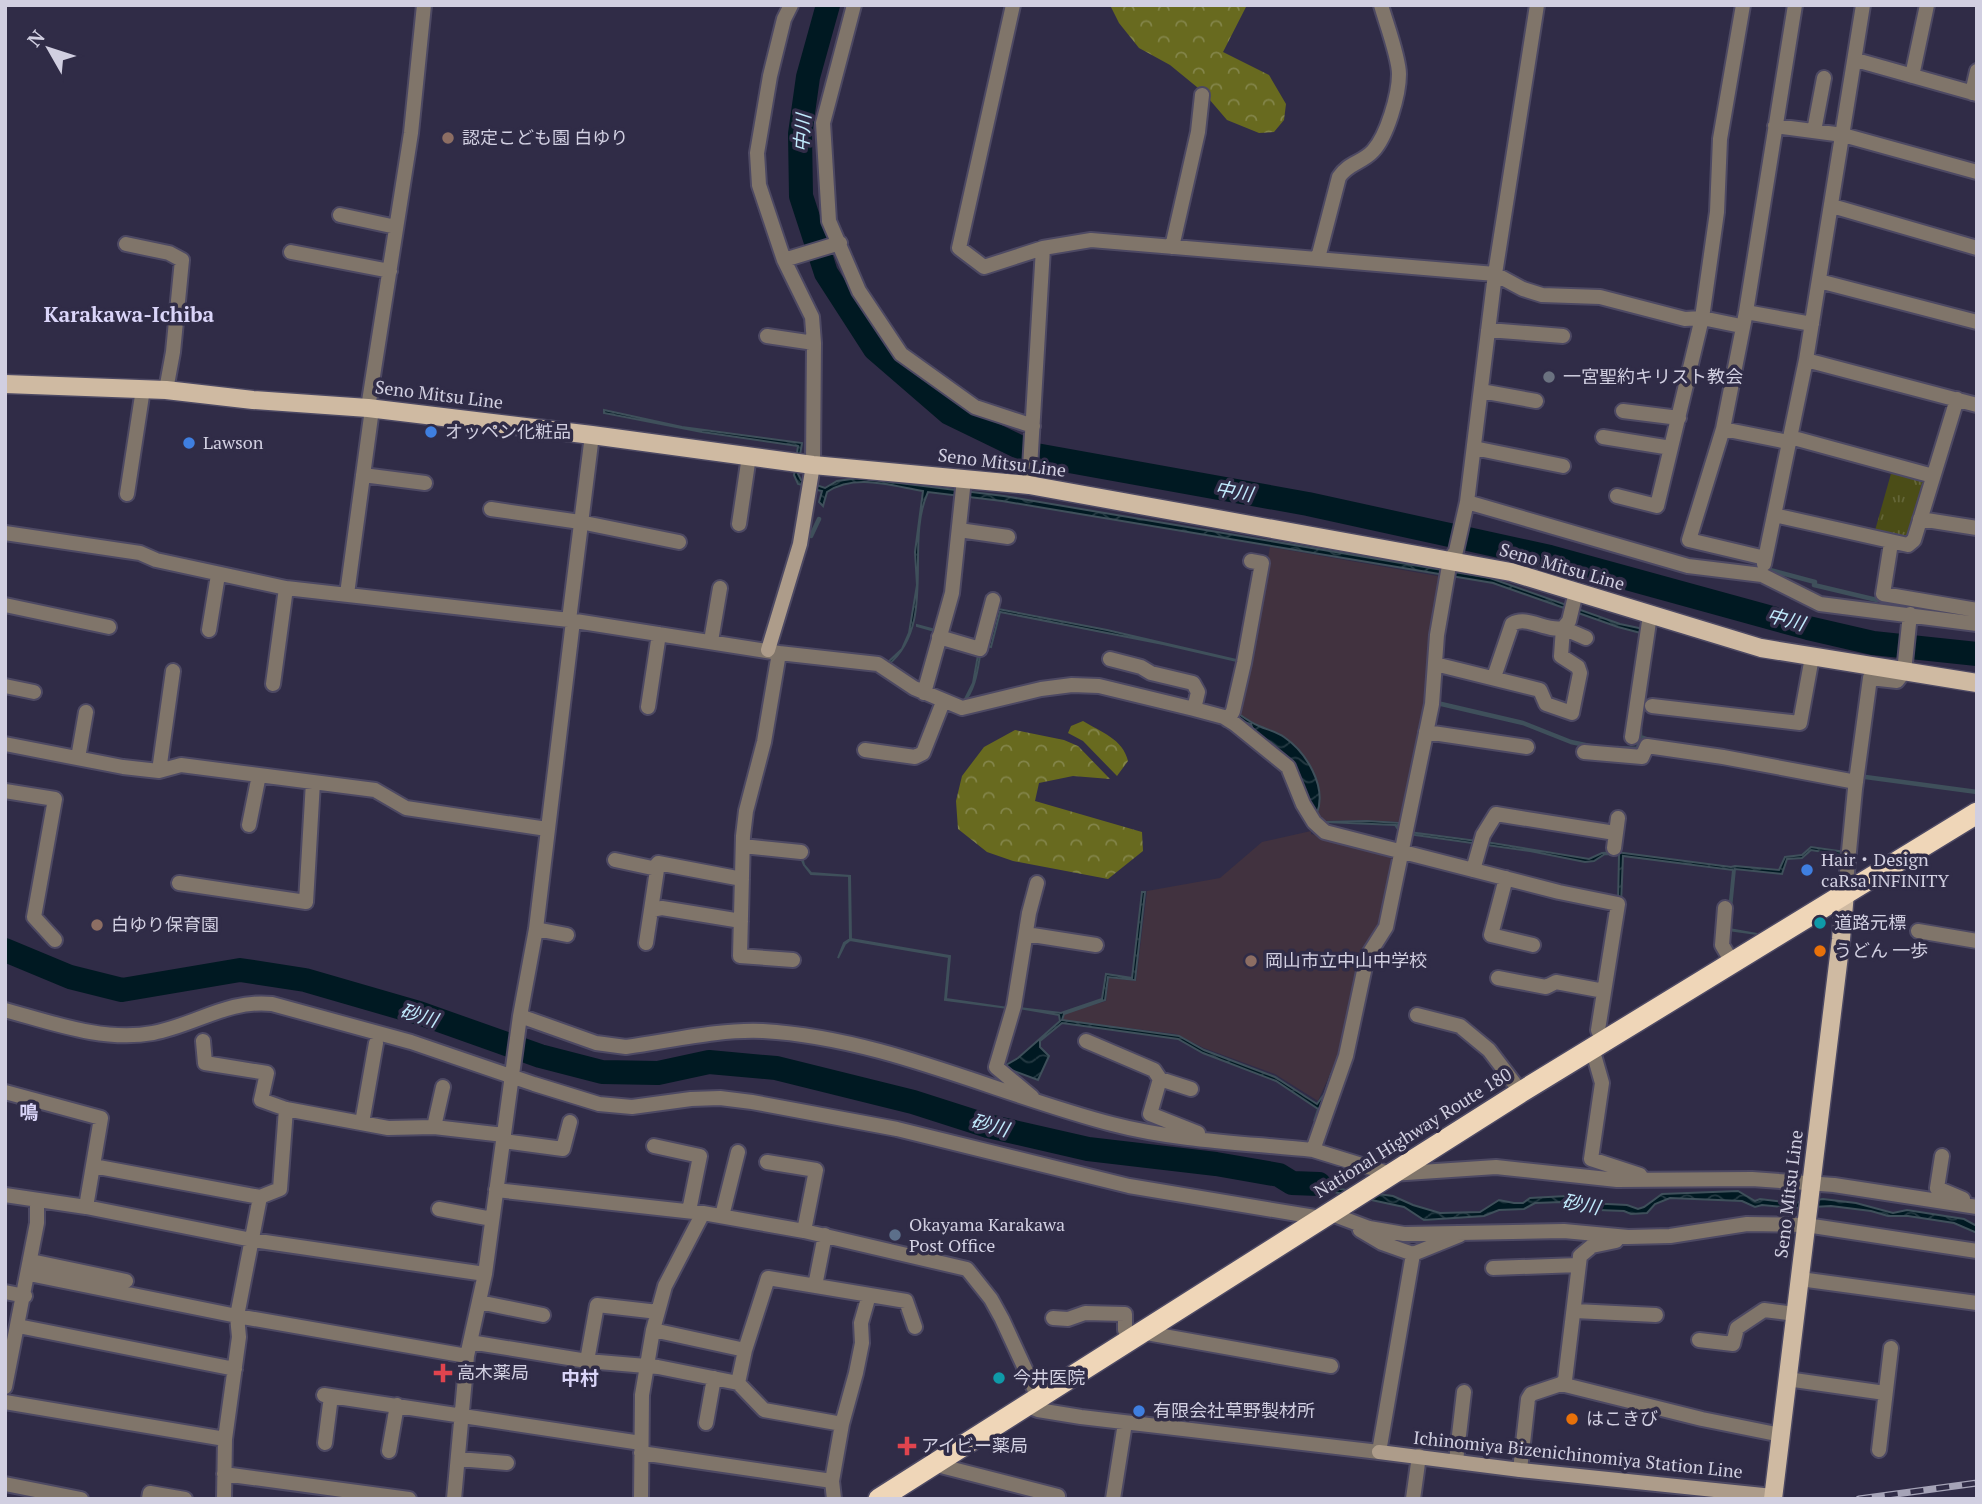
<svg xmlns="http://www.w3.org/2000/svg" width="1982" height="1504" viewBox="0 0 1982 1504" font-family="'PT Serif','Noto Sans JP',serif">
<style>
.education{fill:#41323f}
.forest{fill:url(#forest-crowns)}
.park{fill:url(#park-tufts)}
.water{fill:url(#water-waves);stroke:#3f505b;stroke-width:2}
.lines{fill:none;stroke-linecap:round;stroke-linejoin:round}
.stream{stroke:#3f505b;stroke-width:4.5}
.river{stroke:#001922;stroke-width:24}
.street-casing{stroke:#4d4963;stroke-width:18}
.secondary-casing{stroke:#4d4963;stroke-width:18}
.primary-casing{stroke:#4d4963;stroke-width:21}
.highway-casing{stroke:#4d4963;stroke-width:24}
.street{stroke:#80756a;stroke-width:14}
.secondary{stroke:#ad9c8a;stroke-width:14}
.primary{stroke:#cfbaa2;stroke-width:18}
.highway{stroke:#efd6b8;stroke-width:21}
.rail-casing{stroke:#a5a3b7;stroke-width:7}
.rail{stroke:#302c47;stroke-width:4.5;stroke-dasharray:13;stroke-linecap:butt}
.education-dot{fill:#8d6e63;stroke:#302c47;stroke-width:2.5}
.worship-dot{fill:#6b7280;stroke:#302c47;stroke-width:2.5}
.shop-dot{fill:#3f7fe0;stroke:#302c47;stroke-width:2.5}
.culture-dot{fill:#0f9aa8;stroke:#302c47;stroke-width:2.5}
.food-dot{fill:#e8710a;stroke:#302c47;stroke-width:2.5}
.service-dot{fill:#5c6f8a;stroke:#302c47;stroke-width:2.5}
.health-dot{fill:#e0444e;stroke:#302c47;stroke-width:2.5}
.labels{text-anchor:middle;stroke-width:7;stroke-linejoin:round;paint-order:stroke}
.poi-label{font-size:18px;fill:#d1cfe1;stroke:#302c47;text-anchor:start}
.street-label{font-size:18px;fill:#d1cfe1;stroke:#302c47}
.water-label{font-size:19px;font-style:italic;fill:#c1ebfd;stroke:#302c47}
.neighbourhood-label{font-size:19px;font-weight:bold;fill:#dad5f9;stroke:#302c47}
.quarter-label{font-size:21px;font-weight:bold;fill:#dad5f9;stroke:#302c47}
</style>
<defs>
<pattern id="forest-crowns" width="20" height="18" patternUnits="userSpaceOnUse" patternTransform="scale(1.75)"><rect width="20" height="18" fill="#686a1f"/><path d="M2 6a3 3 0 1 1 6 0M12 15a3 3 0 1 1 6 0" fill="none" stroke="#83854a"/></pattern>
<pattern id="park-tufts" width="24" height="20" patternUnits="userSpaceOnUse" patternTransform="scale(1.75)"><rect width="24" height="20" fill="#4b4d17"/><path d="M3 7l-1-3M5 7V3M7 7l1-3M15 17l-1-3M17 17v-4M19 17l1-3" fill="none" stroke="#646638"/></pattern>
<pattern id="water-waves" width="16" height="10" patternUnits="userSpaceOnUse" patternTransform="scale(1.75)"><rect width="16" height="10" fill="#001922"/><path d="M0 5q4-4 8 0t8 0" fill="none" stroke="#243942"/></pattern>
</defs>
<rect width="100%" height="100%" fill="#302c47"/>
<path class="education" d="M1270,547L1443,577L1428,699L1401,822L1360,820L1320,821L1288,765L1234,720L1239,710Z
M1311,831V834L1320,836L1321,838L1394,856L1397,859L1334,1072H1331L1318,1101L1275,1074L1204,1048L1176,1034L1063,1020L1064,1014L1106,1001L1109,978L1136,981L1147,891L1220,878L1262,842Z"/>
<path class="forest" d="M1110,5H1247L1223,52L1269,75L1286,104L1284,120L1274,132L1259,133L1227,120L1203,92L1170,65L1139,48L1119,23Z
M1083,721C1101,732 1123,739 1128,761L1117,776L1083,741L1068,733L1071,726Z
M1015,730L1064,740L1078,746L1110,779L1073,776L1039,783L1035,801L1142,832L1143,851L1108,879L1013,861L987,852L958,829L956,801L962,776L984,747Z"/>
<path class="park" d="M1892,470L1924,478L1927,484L1907,540L1874,534Z"/>
<path class="water" d="M604,410L682,427L802,443L798,466H800L798,474L801,480L825,488L837,481L859,478L1004,496L1490,578L1620,624L1653,631L1652,636L1618,627L1493,583L1002,501L928,492C904,544 938,624 888,665L886,664L902,649L909,633L917,585L915,552L923,491C892,486 855,473 827,492L823,506L819,502L822,491L807,488L789,557L806,486L798,484L794,475L798,446L702,432L604,413Z
M998,609L1107,630L1241,661V662L1163,644L1000,612L991,647L982,645C978,664 977,689 963,703L973,683L980,644L917,626V625L988,644Z
M1236,712C1243,717 1251,723 1259,726C1268,730 1277,732 1284,737C1306,752 1327,786 1317,813L1254,732L1251,724L1237,720Z
M1367,821L1400,823L1397,825L1409,832L1492,843L1589,859L1602,853L1616,852L1731,867L1735,866L1779,870L1785,857L1802,855L1811,847L1845,852L1847,856L1811,850L1802,858L1787,859L1782,874L1735,869L1729,929L1757,934L1727,930L1733,870L1623,856L1621,904H1618L1619,855L1605,854L1594,861L1585,862L1530,851L1408,834L1400,832L1395,825L1326,822Z
M747,853L802,856L804,865L811,873L850,876L851,939L950,956L946,999L1008,1008L945,1000L949,957L850,940L845,944L838,958L844,943L850,939L849,876L811,874L804,865L801,858Z
M1142,892H1145L1135,980L1108,977L1105,1000L1064,1014L1062,1020L1179,1036L1204,1050L1275,1077L1317,1104L1325,1093L1331,1074L1334,1075L1314,1121L1318,1109L1276,1081L1203,1053L1178,1039L1062,1023L1040,1041V1047L1049,1056L1038,1080L1006,1068V1065L1018,1058L1060,1021L1059,1015L1019,1008L1061,1013L1102,999L1106,974L1132,978Z
M1289,1179L1311,1180L1340,1189L1393,1196L1413,1205L1440,1213L1480,1212L1499,1200L1514,1203H1523L1530,1198L1566,1196L1581,1204L1588,1203L1627,1205L1638,1209L1644,1207L1662,1194L1738,1191L1755,1201L1760,1199L1793,1203L1823,1199L1856,1203L1893,1213L1907,1210L1964,1219L1977,1226V1233L1954,1223L1908,1216H1888L1871,1211L1831,1206L1793,1208L1762,1205L1755,1207L1742,1201L1670,1198L1655,1204L1647,1213L1631,1214L1624,1211L1572,1209L1562,1202L1535,1203L1524,1209L1499,1210L1484,1216L1424,1220L1404,1207L1334,1192L1319,1185L1296,1189L1283,1186Z"/>
<g class="lines">
<path class="stream" d="M811,536L819,519
M1770,570L1815,582L1814,585L1877,600
M1437,703L1523,723L1571,742L1590,746
M1640,728V737L1649,740
M1617,748L1638,749L1640,737
M1858,776L1977,792"/>
<path class="river" d="M828,5L808,77L800,134L801,196L826,273L875,349L949,413L1036,455L1308,504L1550,557L1808,628L1873,643L1977,654
M5,950L70,977L122,990L240,970L305,980L419,1013L540,1056L602,1072L658,1073L709,1062L776,1068L913,1102L988,1126L1088,1149L1216,1164L1279,1175L1292,1183L1319,1184"/>
<defs>
<path id="street" d="M791,5L784,19L770,76L757,153L759,185L784,260L812,317L814,343L813,465
M854,5L823,123L829,221L859,291L901,354L975,407L1033,426
M1013,5L959,248L984,267L1043,248
M1537,5L1495,274L1467,502L1456,551L1450,560L1437,635L1432,704L1386,927L1367,957L1346,1056L1313,1150L1391,1174L1496,1167L1617,1180L1752,1179L1834,1185L1977,1207
M1863,5L1806,360L1977,405
M1856,60L1977,94
M1912,76L1927,5
M1972,93L1977,71
M1775,126L1843,135L1977,172
M1814,131L1824,78
M1832,206L1977,248
M340,215L396,227
M126,244L169,253L182,260L173,352L166,390
M1172,247L1198,132L1202,95
M291,252L390,271
M1318,258L1339,177C1348,163 1362,163 1373,151C1387,136 1399,95 1399,74C1399,57 1386,23 1381,5
M784,260L840,243
M1819,281L1977,322
M1746,312L1812,324
M1488,330L1563,336
M767,336L814,343
M1481,391L1536,401
M368,408L411,133L424,5
M1623,411L1679,418
M1723,429L1788,442
M1603,437L1671,448
M1790,437L1933,476
M1474,448L1563,466
M363,475L425,483
M1029,485L1043,248L1091,240L1495,274L1523,289L1542,295L1600,297L1685,319L1702,318L1741,326
M127,494L143,389
M1617,496L1657,506L1702,318L1717,212L1720,139L1743,5
M1467,502L1688,566L1762,575L1820,604L1977,624
M491,509L580,522L679,542
M1774,515L1908,545L1914,540L1957,399
M1920,519L1977,528
M739,524L749,456
M959,530L1008,537
M5,533L140,553L156,560L286,588L569,620L779,653L878,664L914,688L962,708L1041,689L1072,685L1099,686L1194,709L1224,717L1235,724L1288,767L1303,804L1314,822L1325,832L1559,892L1618,904L1598,1030L1603,1041
M1891,543L1883,594L1977,610
M1765,558L1689,540L1723,429L1746,312L1795,5
M1764,564L1806,360
M347,594L372,409
M5,605L109,627
M569,620L592,435
M209,630L218,575
M939,637L980,649L993,600
M711,641L720,588
M779,653L764,742L746,811L743,836L740,956L793,960
M1110,659L1141,667L1151,673L1193,683L1198,692L1194,709
M1435,664L1540,690L1546,704L1572,713L1580,673L1578,667L1561,656L1563,628L1586,638
M1494,677L1512,624C1527,615 1546,632 1563,628L1569,621L1576,592
M273,684L286,588
M5,686L34,692
M924,693L952,593L964,479
M1652,706L1800,723L1812,657
M648,707L659,634
M1228,720L1233,711L1244,663L1262,563L1251,561
M1426,732L1527,747
M1632,737L1650,615
M5,744L123,767L159,771L181,765L375,790L406,808L547,829
M865,750L915,757L923,753L943,702
M1584,752L1642,757L1647,746L1723,757L1856,782
M78,758L86,712
M159,771L173,671
M5,791L55,799L34,917L55,940
M249,825L259,775
M743,846L801,852
M1614,848L1618,818
M615,860L657,869
M1473,870L1483,835L1496,814L1615,833
M1506,878L1491,935L1533,945
M179,883L306,902L313,782
M1845,893L1855,789L1870,678L1897,681L1904,672L1910,614
M1725,908L1722,945L1732,962
M651,910L658,863L742,879
M536,929L567,935
M1918,931L1977,941
M1026,934L1096,945
M646,943L651,910L662,908L741,921
M1498,978L1546,987L1556,982L1604,991
M5,1010C53,1023 104,1042 153,1033C195,1025 229,999 272,1004L411,1042L534,1084L599,1104L632,1107L691,1099L720,1098L752,1102L897,1129L1129,1186L1321,1218
M1417,1015L1460,1026L1489,1050L1521,1092
M520,1016L596,1043L626,1047C671,1041 718,1029 763,1031C884,1038 996,1094 1112,1124C1177,1141 1246,1143 1313,1150
M203,1041L205,1063L267,1073L261,1100L286,1109L388,1128L434,1127L504,1135
M1086,1041L1154,1070L1160,1079L1150,1114L1198,1133
M1592,1048L1602,1083L1591,1159L1640,1175
M1160,1079L1191,1089
M5,1092L101,1118L86,1207
M1032,1097L996,1067L1014,1006L1029,913L1037,883
M362,1123L376,1043
M434,1127L443,1087
M503,1141L563,1149L570,1122
M654,1146L700,1156L689,1211
M1942,1156L1937,1188L1963,1199
M767,1162L816,1170L804,1231
M93,1166L260,1197
M496,1190L703,1213L804,1231L967,1269L991,1299L1002,1319L1038,1397
M5,1195L86,1207L252,1240L485,1274
M439,1209L492,1219
M1329,1213L1369,1228L1404,1234L1564,1231L1628,1237L1670,1236L1747,1224L1806,1225L1977,1251
M722,1216L738,1152
M1360,1230L1382,1243L1413,1254L1460,1235
M31,1261L126,1281
M1493,1268L1579,1265
M29,1274L237,1316L467,1356
M1800,1279L1977,1303
M815,1286L825,1235
M5,1292L25,1296
M479,1302L543,1315
M1575,1311L1656,1315
M1053,1318L1068,1319L1085,1313L1125,1314V1330L1131,1338
M18,1326L235,1369
M653,1330L745,1350L768,1278L906,1301L915,1327
M1141,1332L1331,1366
M1699,1340L1733,1344L1737,1328L1764,1310L1795,1314
M470,1342L587,1361L658,1367L738,1383L745,1350
M587,1361L597,1305L658,1312
M1787,1379L1885,1393
M738,1383L764,1410L842,1424
M1561,1384L1702,1419L1781,1435
M5,1387L37,1223V1200
M324,1395L641,1443
M5,1402L225,1439
M1025,1405L1038,1410L1081,1417L1379,1452L1413,1254
M706,1423L714,1378
M325,1443L331,1396
M1879,1450L1891,1348
M389,1451L397,1405
M641,1453L832,1481L834,1499
M458,1459L507,1463
M1456,1461L1464,1392
M933,1464L1058,1496
M1520,1470L1528,1399L1531,1394L1561,1384L1565,1380L1580,1256L1592,1246L1616,1241
M224,1474L409,1499
M832,1481L842,1424L856,1373L862,1343L861,1323L869,1295
M5,1484L81,1499
M149,1499L150,1493L185,1499
M224,1499L225,1439L239,1337L237,1316L260,1197L280,1189L286,1109
M454,1499L467,1356L485,1274L520,1016L536,929L573,621
M641,1499L642,1395L653,1330L665,1286L703,1213
M1113,1499L1125,1423
M1413,1499L1419,1456"/>
<path id="secondary" d="M768,650L800,544L813,465
M1379,1452L1520,1470L1773,1496"/>
<path id="primary" d="M5,384L166,390L253,400L368,408L592,435L813,465L1029,485L1511,572L1761,648L1977,683
M1773,1499L1841,939L1845,893"/>
<path id="highway" d="M879,1499L1521,1092L1977,813"/>
</defs>
<use href="#street" class="street-casing"/>
<use href="#secondary" class="secondary-casing"/>
<use href="#primary" class="primary-casing"/>
<use href="#highway" class="highway-casing"/>
<use href="#street" class="street"/>
<use href="#secondary" class="secondary"/>
<use href="#primary" class="primary"/>
<use href="#highway" class="highway"/>
<defs>
<path id="rail" d="M1859,1499L1977,1483"/>
</defs>
<use href="#rail" class="rail-casing"/>
<use href="#rail" class="rail"/>
</g>
<g class="education-dot">
<circle cx="448" cy="138" r="7"/>
<circle cx="97" cy="925" r="7"/>
<circle cx="1251" cy="961" r="7"/>
</g>
<circle class="worship-dot" cx="1549" cy="377" r="7"/>
<g class="shop-dot">
<circle cx="431" cy="432" r="7"/>
<circle cx="189" cy="443" r="7"/>
<circle cx="1807" cy="870" r="7"/>
<circle cx="1139" cy="1411" r="7"/>
</g>
<g class="culture-dot">
<circle cx="1820" cy="923" r="7"/>
<circle cx="999" cy="1378" r="7"/>
</g>
<g class="food-dot">
<circle cx="1820" cy="951" r="7"/>
<circle cx="1572" cy="1419" r="7"/>
</g>
<circle class="service-dot" cx="895" cy="1235" r="7"/>
<g class="health-dot">
<path d="M439.5 1362.5h7v7h7v7h-7v7h-7v-7h-7v-7h7z"/>
<path d="M903.5 1435.5h7v7h7v7h-7v7h-7v-7h-7v-7h7z"/>
</g>
<g class="labels">
<g class="poi-label">
<text x="462" y="144">認定こども園 白ゆり</text>
<text x="1563" y="383">一宮聖約キリスト教会</text>
<text x="445" y="438">オッペン化粧品</text>
<text x="203" y="449">Lawson</text>
<text x="1821" y="866">Hair・Design<tspan x="1821" dy="21">caRsa INFINITY</tspan></text>
<text x="1834" y="929">道路元標</text>
<text x="111" y="931">白ゆり保育園</text>
<text x="1834" y="957">うどん 一歩</text>
<text x="1265" y="967">岡山市立中山中学校</text>
<text x="909" y="1231">Okayama Karakawa<tspan x="909" dy="21">Post Office</tspan></text>
<text x="457" y="1379">高木薬局</text>
<text x="1013" y="1384">今井医院</text>
<text x="1153" y="1417">有限会社草野製材所</text>
<text x="1586" y="1425">はこきび</text>
<text x="921" y="1452">アイビー薬局</text>
</g>
<g class="street-label">
<text transform="translate(439 395) rotate(7)" y="6">Seno Mitsu Line</text>
<text transform="translate(1002 463) rotate(7)" y="6">Seno Mitsu Line</text>
<text transform="translate(1562 567) rotate(16)" y="6">Seno Mitsu Line</text>
<text transform="translate(1413 1133) rotate(-32)" y="6">National Highway Route 180</text>
<text transform="translate(1789 1194) rotate(-83)" y="6">Seno Mitsu Line</text>
<text transform="translate(1578 1455) rotate(6)" y="6">Ichinomiya Bizenichinomiya Station Line</text>
</g>
<g class="water-label">
<text transform="translate(802 133) rotate(-86)" y="7">中川</text>
<text transform="translate(1234 491) rotate(10)" y="7">中川</text>
<text transform="translate(1786 619) rotate(15)" y="7">中川</text>
<text transform="translate(419 1015) rotate(17)" y="7">砂川</text>
<text transform="translate(990 1125) rotate(15)" y="7">砂川</text>
<text transform="translate(1581 1204) rotate(11)" y="7">砂川</text>
</g>
<g class="neighbourhood-label">
<text x="29" y="1119">鳴</text>
<text x="580" y="1385">中村</text>
</g>
<g class="quarter-label">
<text x="129" y="322">Karakawa-Ichiba</text>
</g>
</g>
<rect width="1982" height="1504" fill="none" stroke="#d1cfe1" stroke-width="14"/>
<g transform="translate(49 49) rotate(309)" stroke="#302c47" stroke-width="5" paint-order="stroke">
<path d="M0-5L12 26L0 18L-12 26Z" fill="#d1cfe1"/>
<text y="-10" font-size="19" font-weight="bold" text-anchor="middle" fill="#d1cfe1">N</text>
</g>
</svg>
